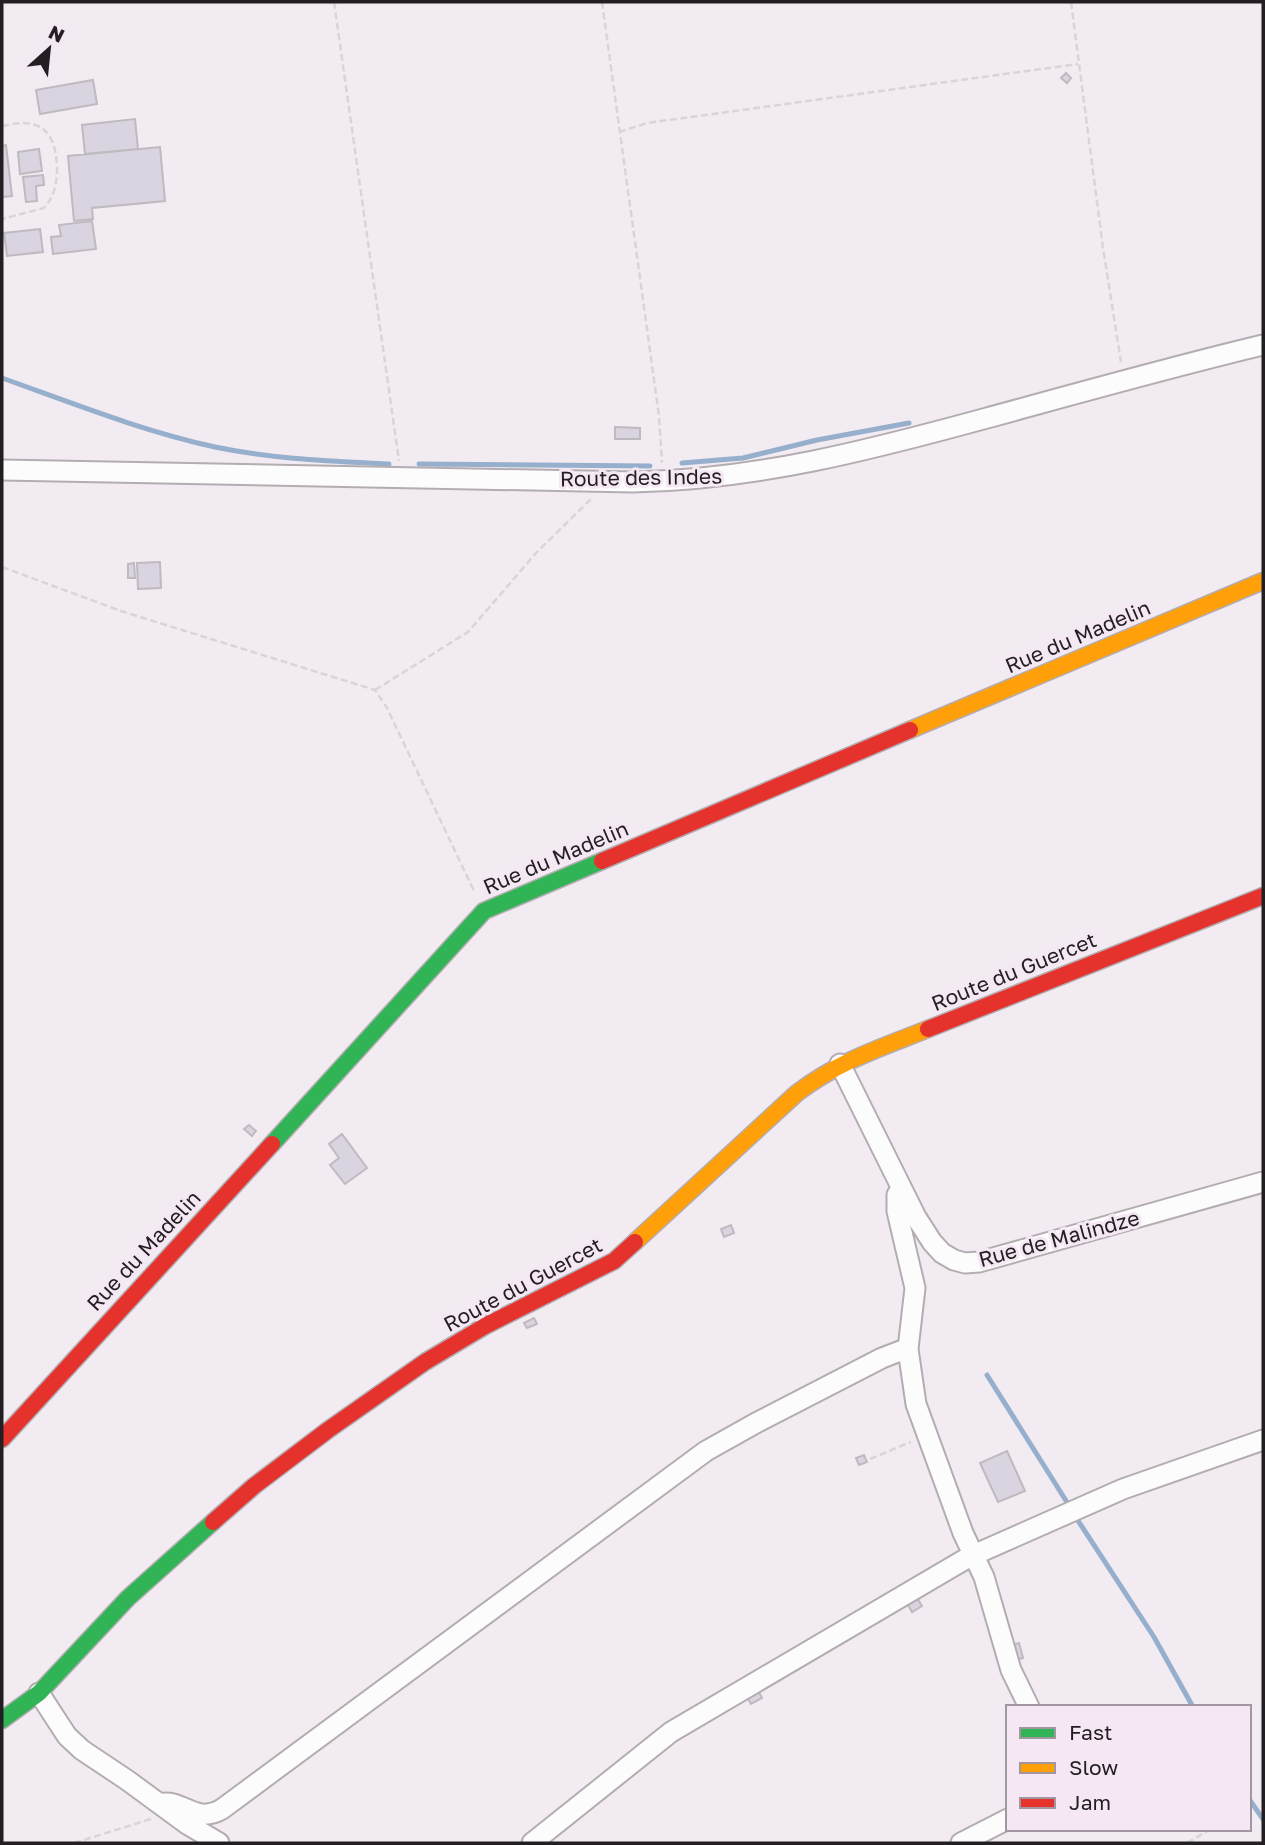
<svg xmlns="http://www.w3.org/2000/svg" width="1265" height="1845" viewBox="0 0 1265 1845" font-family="'Golos Text',sans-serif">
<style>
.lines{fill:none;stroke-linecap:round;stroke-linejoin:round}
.stream{stroke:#96afcc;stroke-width:5}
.building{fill:#dad4e0;stroke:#bebabf;stroke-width:2}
.street-casing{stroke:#b3adb2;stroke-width:23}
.fast-casing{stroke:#b3adb2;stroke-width:19}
.slow-casing{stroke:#b3adb2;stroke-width:19}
.jam-casing{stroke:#b3adb2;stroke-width:19}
.path{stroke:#d8d5d7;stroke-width:2.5;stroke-dasharray:7 3.5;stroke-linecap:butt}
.street{stroke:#fdfcfd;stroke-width:19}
.fast{stroke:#30b455;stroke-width:16}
.slow{stroke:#ff9f0a;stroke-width:16}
.jam{stroke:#e5322d;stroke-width:16}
.labels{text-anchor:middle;stroke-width:6;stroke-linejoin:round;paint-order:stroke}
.street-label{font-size:21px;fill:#221e22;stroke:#f5e8f4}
</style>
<rect width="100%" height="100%" fill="#f2ebf1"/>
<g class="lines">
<path class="stream" d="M2,378C72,403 142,431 215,447C272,459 331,461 389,464
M682,463L743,458L817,440L909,423
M419,464L650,466
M987,1375L1070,1507
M1075,1516L1154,1637L1193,1707
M1249,1799L1263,1819"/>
</g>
<path class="building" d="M1066,73L1071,78L1067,83L1061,78Z
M93,80L97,104L40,114L36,90Z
M135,119L138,149L85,154L82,125Z
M6,145L12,196L2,197V146Z
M160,147L165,201L92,208L93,219L74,221L68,156Z
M39,149L42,171L20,174L18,152Z
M43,175L44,185L36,186L37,201L26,202L23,177Z
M92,221L96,249L53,254L51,237L61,236L59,225Z
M40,229L43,252L7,256L4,233Z
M615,427L640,428V439H615Z
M160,562L161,588L138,589L137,563Z
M134,563L135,578H128V564Z
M249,1125L256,1131L252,1136L244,1129Z
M342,1134L367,1168L345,1184L330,1165L339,1158L329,1144Z
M731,1225L734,1233L724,1237L721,1229Z
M534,1318L537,1324L527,1328L524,1323Z
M1007,1451L1025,1491L998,1502L980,1463Z
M864,1455L867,1462L859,1465L856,1458Z
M917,1598L922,1606L912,1612L907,1603Z
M1019,1643L1023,1658L1012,1661L1007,1647Z
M758,1690L762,1698L751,1704L746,1695Z"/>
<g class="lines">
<defs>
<path id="street" d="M2,470L633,482C755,480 870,450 987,418C1079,393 1171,367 1263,345
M840,1064L916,1217L932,1242L942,1253L954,1260L965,1263L979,1262L1263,1182
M901,1188L897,1195V1211L915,1288L908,1349L916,1404L963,1533L984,1577L1011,1670L1029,1707
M39,1693L67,1736L82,1750L127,1780L187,1824L219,1843
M160,1804C182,1798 195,1825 222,1809L706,1451L756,1423L882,1358L908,1348
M532,1843L671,1732L969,1557L1123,1489L1263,1440
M961,1843L1008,1819"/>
<path id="fast" d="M272,1144L484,911L602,861
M2,1720L39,1693L128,1598L213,1522"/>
<path id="slow" d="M910,730L1263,581
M635,1242L797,1093C839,1061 880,1048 928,1029"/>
<path id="jam" d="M602,861L910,730
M928,1029L1263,896
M2,1439L272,1144
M213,1522L254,1486L328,1430L425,1362L485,1326L614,1261L635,1242"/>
</defs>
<use href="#street" class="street-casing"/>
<use href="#fast" class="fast-casing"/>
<use href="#slow" class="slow-casing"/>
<use href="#jam" class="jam-casing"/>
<path class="path" d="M334,2L399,461
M602,2L659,416L662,463
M1071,2L1103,248L1121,362
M2,126C38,117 55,128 57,166C57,182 55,196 44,208L2,219
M619,132L647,123L1078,64
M2,567L121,611L375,690L387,708L475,893
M375,690L468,632L537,552L591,499
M870,1459L911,1442
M74,1843L151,1819
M1187,1843L1211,1829"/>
<use href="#street" class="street"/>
<use href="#fast" class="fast"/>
<use href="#slow" class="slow"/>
<use href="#jam" class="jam"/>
</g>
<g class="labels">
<g class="street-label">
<text transform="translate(641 478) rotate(-1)" y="7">Route des Indes</text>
<text transform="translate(1078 637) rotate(-23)" y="7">Rue du Madelin</text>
<text transform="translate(556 858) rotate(-23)" y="7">Rue du Madelin</text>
<text transform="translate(1014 972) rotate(-22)" y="7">Route du Guercet</text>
<text transform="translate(1059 1239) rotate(-15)" y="7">Rue de Malindze</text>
<text transform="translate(144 1251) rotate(-47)" y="7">Rue du Madelin</text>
<text transform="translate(523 1285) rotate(-28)" y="7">Route du Guercet</text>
</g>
</g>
<rect width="1265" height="1845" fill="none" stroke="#221e22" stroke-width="7"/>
<rect x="1006" y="1705" width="245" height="126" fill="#f5e8f4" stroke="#a197a0" stroke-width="2"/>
<rect x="1020" y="1728" width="35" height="10" fill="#30b455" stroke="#a197a0" stroke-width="2"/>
<text x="1069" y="1740" font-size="21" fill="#221e22">Fast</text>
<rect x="1020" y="1763" width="35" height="10" fill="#ff9f0a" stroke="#a197a0" stroke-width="2"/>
<text x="1069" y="1775" font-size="21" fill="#221e22">Slow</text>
<rect x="1020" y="1798" width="35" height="10" fill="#e5322d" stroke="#a197a0" stroke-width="2"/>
<text x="1069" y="1810" font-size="21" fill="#221e22">Jam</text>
<g transform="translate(49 49) rotate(27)" stroke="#f5e8f4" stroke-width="5" paint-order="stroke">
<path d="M0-5L12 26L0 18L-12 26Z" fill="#221e22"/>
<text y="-10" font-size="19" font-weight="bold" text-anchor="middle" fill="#221e22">N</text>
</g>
</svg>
